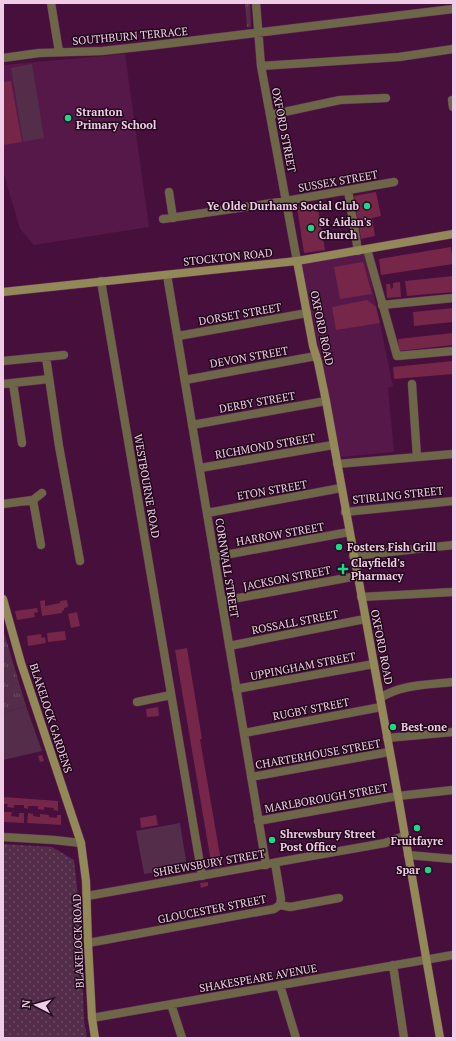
<svg xmlns="http://www.w3.org/2000/svg" width="456" height="1041" viewBox="0 0 456 1041" font-family="'PT Serif',serif">
<style>
.built{fill:#561849}
.grass{fill:url(#grass-tufts)}
.garden{fill:url(#garden-dots)}
.pitch{fill:#542d4a}
.building{fill:#762649}
.lines{fill:none;stroke-linecap:round;stroke-linejoin:round}
.street-casing{stroke:#65315b;stroke-width:9}
.secondary-casing{stroke:#65315b;stroke-width:9}
.street{stroke:#6d6748;stroke-width:8}
.secondary{stroke:#938857;stroke-width:8}
.poi-dot{fill:#1ed888;stroke:#21091b;stroke-width:1.5}
.labels{text-anchor:middle;stroke-width:3;stroke-linejoin:round;paint-order:stroke}
.street-label{font-size:11px;fill:#f0cde6;stroke:#21091b}
.poi-label{font-size:11px;font-weight:bold;fill:#f0cde6;stroke:#21091b;text-anchor:start}
</style>
<defs>
<pattern id="grass-tufts" width="24" height="20" patternUnits="userSpaceOnUse"><rect width="24" height="20" fill="#542d4a"/><path d="M3 7l-1-3M5 7V3M7 7l1-3M15 17l-1-3M17 17v-4M19 17l1-3" fill="none" stroke="#6d4a64"/></pattern>
<pattern id="garden-dots" width="8" height="8" patternUnits="userSpaceOnUse"><rect width="8" height="8" fill="#542d4a"/><path d="M2 2h.1M6 6h.1" fill="none" stroke="#6d4a64" stroke-width="1.8" stroke-linecap="round"/></pattern>
</defs>
<rect width="100%" height="100%" fill="#470f3c"/>
<path class="built" d="M125,54L149,227L34,245L20,229L3,171V65Z
M365,252L393,386L388,388L394,452L341,457L301,262Z"/>
<path class="grass" d="M245,3H250L251,27H247Z
M3,629L26,706L3,713Z"/>
<path class="garden" d="M3,844L52,847L74,860L80,915L84,1020L87,1038H3Z"/>
<path class="pitch" d="M32,64L44,138L23,142L11,68Z
M26,706L42,751L3,760V713Z
M180,823L187,867L144,874L136,831Z"/>
<path class="building" d="M11,81L22,142L3,145V82Z
M376,192L381,216L372,218L375,236L361,239L354,196Z
M317,203L325,250L304,253L297,207Z
M451,247L453,264L381,275L379,259Z
M363,262L372,294L340,299L334,267Z
M453,276V292L407,296L405,281Z
M400,282L401,297L387,298L386,284H390L391,289L393,288V283Z
M367,300L376,307L380,323L336,330L332,307Z
M453,308V322L414,326L413,312Z
M453,333V345L399,351L398,339Z
M453,361V374L394,379L393,367Z
M45,600V606L60,603V601L67,600L68,607L64,608V610L62,611V613L42,616L40,601Z
M37,608L38,612L34,613L35,617L17,620L15,611Z
M77,612L80,626L71,628L68,614Z
M65,631L66,640L48,642L47,633Z
M41,634L42,638L45,637L46,643L28,646L27,636Z
M187,648L202,739H200L222,867L212,868L175,650Z
M158,707L159,716L147,717L146,709Z
M42,755L44,761L40,762L38,756Z
M3,797L58,801V811L53,810L54,808L44,807V810L38,809V806H28V809L24,808V805H14V808L7,807L8,804H3Z
M3,812H12L11,816L19,817V813H24V823L3,822Z
M28,813L33,814V816L40,817V814L49,815V817L57,818V815H61V825L27,823Z
M156,815L158,825L141,828L140,818Z
M208,882V886L201,888L200,883Z"/>
<g class="lines">
<defs>
<path id="street" d="M51,3L59,52
M256,3L261,66L297,261
M3,58L39,53L102,51L148,46L453,9
M261,66L399,57L453,49
M452,100L453,107
M270,115L340,100L386,98
M348,190L358,251
M169,192L173,218
M163,219L286,201L394,182
M367,249L397,356L453,351
M167,275L266,865
M101,281L202,876
M382,305L453,298
M178,336L307,313
M46,357L59,446L80,561
M3,361L64,355
M185,380L316,356
M13,383L22,443
M3,384L49,379
M412,384L417,457
M192,425L326,401
M337,464L453,454
M200,468L333,445
M33,500L41,545
M3,504L33,500L42,493
M345,512L453,501
M207,513L341,488
M353,556L453,545
M214,557L349,532
M361,597L453,592
M222,601L357,576
M229,646L365,619
M236,689L374,664
M380,698C402,684 428,685 453,682
M137,702L171,695
M244,733L381,707
M387,738L453,732
M251,777L389,752
M258,821L398,796L453,790
M3,837L54,840L81,843
M408,855L453,859
M275,863L281,899L280,905
M87,896L385,843L404,836
M88,943L274,909L280,905L290,907L339,898
M393,965L404,1038
M280,985L296,1038
M171,1004L182,1038
M92,1018L453,955"/>
<path id="secondary" d="M297,261L313,346L318,362L326,401L398,796L440,1038
M3,292L297,261L453,234
M3,599L21,663L81,843L86,881L88,943L92,1018L95,1038"/>
</defs>
<use href="#street" class="street-casing"/>
<use href="#secondary" class="secondary-casing"/>
<use href="#street" class="street"/>
<use href="#secondary" class="secondary"/>
</g>
<g class="poi-dot">
<circle cx="68" cy="118" r="4"/>
<circle cx="367" cy="206" r="4"/>
<circle cx="311" cy="228" r="4"/>
<circle cx="339" cy="547" r="4"/>
<path d="M341 563h4v4h4v4h-4v4h-4v-4h-4v-4h4z"/>
<circle cx="393" cy="727" r="4"/>
<circle cx="417" cy="828" r="4"/>
<circle cx="272" cy="840" r="4"/>
<circle cx="428" cy="870" r="4"/>
</g>
<g class="labels">
<g class="street-label">
<text transform="translate(130 36) rotate(-5)" y="4">SOUTHBURN TERRACE</text>
<text transform="translate(284 130) rotate(79)" y="4">OXFORD STREET</text>
<text transform="translate(338 181) rotate(-10)" y="4">SUSSEX STREET</text>
<text transform="translate(228 257) rotate(-6)" y="4">STOCKTON ROAD</text>
<text transform="translate(240 314) rotate(-10)" y="4">DORSET STREET</text>
<text transform="translate(322 328) rotate(78)" y="4">OXFORD ROAD</text>
<text transform="translate(249 357) rotate(-10)" y="4">DEVON STREET</text>
<text transform="translate(257 402) rotate(-10)" y="4">DERBY STREET</text>
<text transform="translate(265 446) rotate(-10)" y="4">RICHMOND STREET</text>
<text transform="translate(147 486) rotate(80)" y="4">WESTBOURNE ROAD</text>
<text transform="translate(272 490) rotate(-10)" y="4">ETON STREET</text>
<text transform="translate(398 495) rotate(-6)" y="4">STIRLING STREET</text>
<text transform="translate(280 534) rotate(-10)" y="4">HARROW STREET</text>
<text transform="translate(227 568) rotate(81)" y="4">CORNWALL STREET</text>
<text transform="translate(287 578) rotate(-11)" y="4">JACKSON STREET</text>
<text transform="translate(295 622) rotate(-11)" y="4">ROSSALL STREET</text>
<text transform="translate(382 647) rotate(79)" y="4">OXFORD ROAD</text>
<text transform="translate(303 666) rotate(-11)" y="4">UPPINGHAM STREET</text>
<text transform="translate(311 709) rotate(-11)" y="4">RUGBY STREET</text>
<text transform="translate(51 718) rotate(72)" y="4">BLAKELOCK GARDENS</text>
<text transform="translate(318 754) rotate(-10)" y="4">CHARTERHOUSE STREET</text>
<text transform="translate(326 798) rotate(-10)" y="4">MARLBOROUGH STREET</text>
<text transform="translate(209 863) rotate(-10)" y="4">SHREWSBURY STREET</text>
<text transform="translate(212 909) rotate(-11)" y="4">GLOUCESTER STREET</text>
<text transform="translate(78 941) rotate(-92)" y="4">BLAKELOCK ROAD</text>
<text transform="translate(258 978) rotate(-10)" y="4">SHAKESPEARE AVENUE</text>
</g>
<g class="poi-label">
<text x="76" y="116">Stranton<tspan x="76" dy="13">Primary School</tspan></text>
<text x="359" y="210" text-anchor="end">Ye Olde Durhams Social Club</text>
<text x="319" y="226">St Aidan's<tspan x="319" dy="13">Church</tspan></text>
<text x="347" y="551">Fosters Fish Grill</text>
<text x="351" y="567">Clayfield's<tspan x="351" dy="13">Pharmacy</tspan></text>
<text x="401" y="731">Best-one</text>
<text x="280" y="838">Shrewsbury Street<tspan x="280" dy="13">Post Office</tspan></text>
<text x="417" y="845" text-anchor="middle">Fruitfayre</text>
<text x="420" y="874" text-anchor="end">Spar</text>
</g>
</g>
<rect width="456" height="1041" fill="none" stroke="#f0cde6" stroke-width="8"/>
<g transform="translate(36 1005) rotate(276)" stroke="#21091b" stroke-width="3" paint-order="stroke">
<path d="M0-3L7 15L0 10L-7 15Z" fill="#f0cde6"/>
<text y="-6" font-size="11" font-weight="bold" text-anchor="middle" fill="#f0cde6">N</text>
</g>
</svg>
